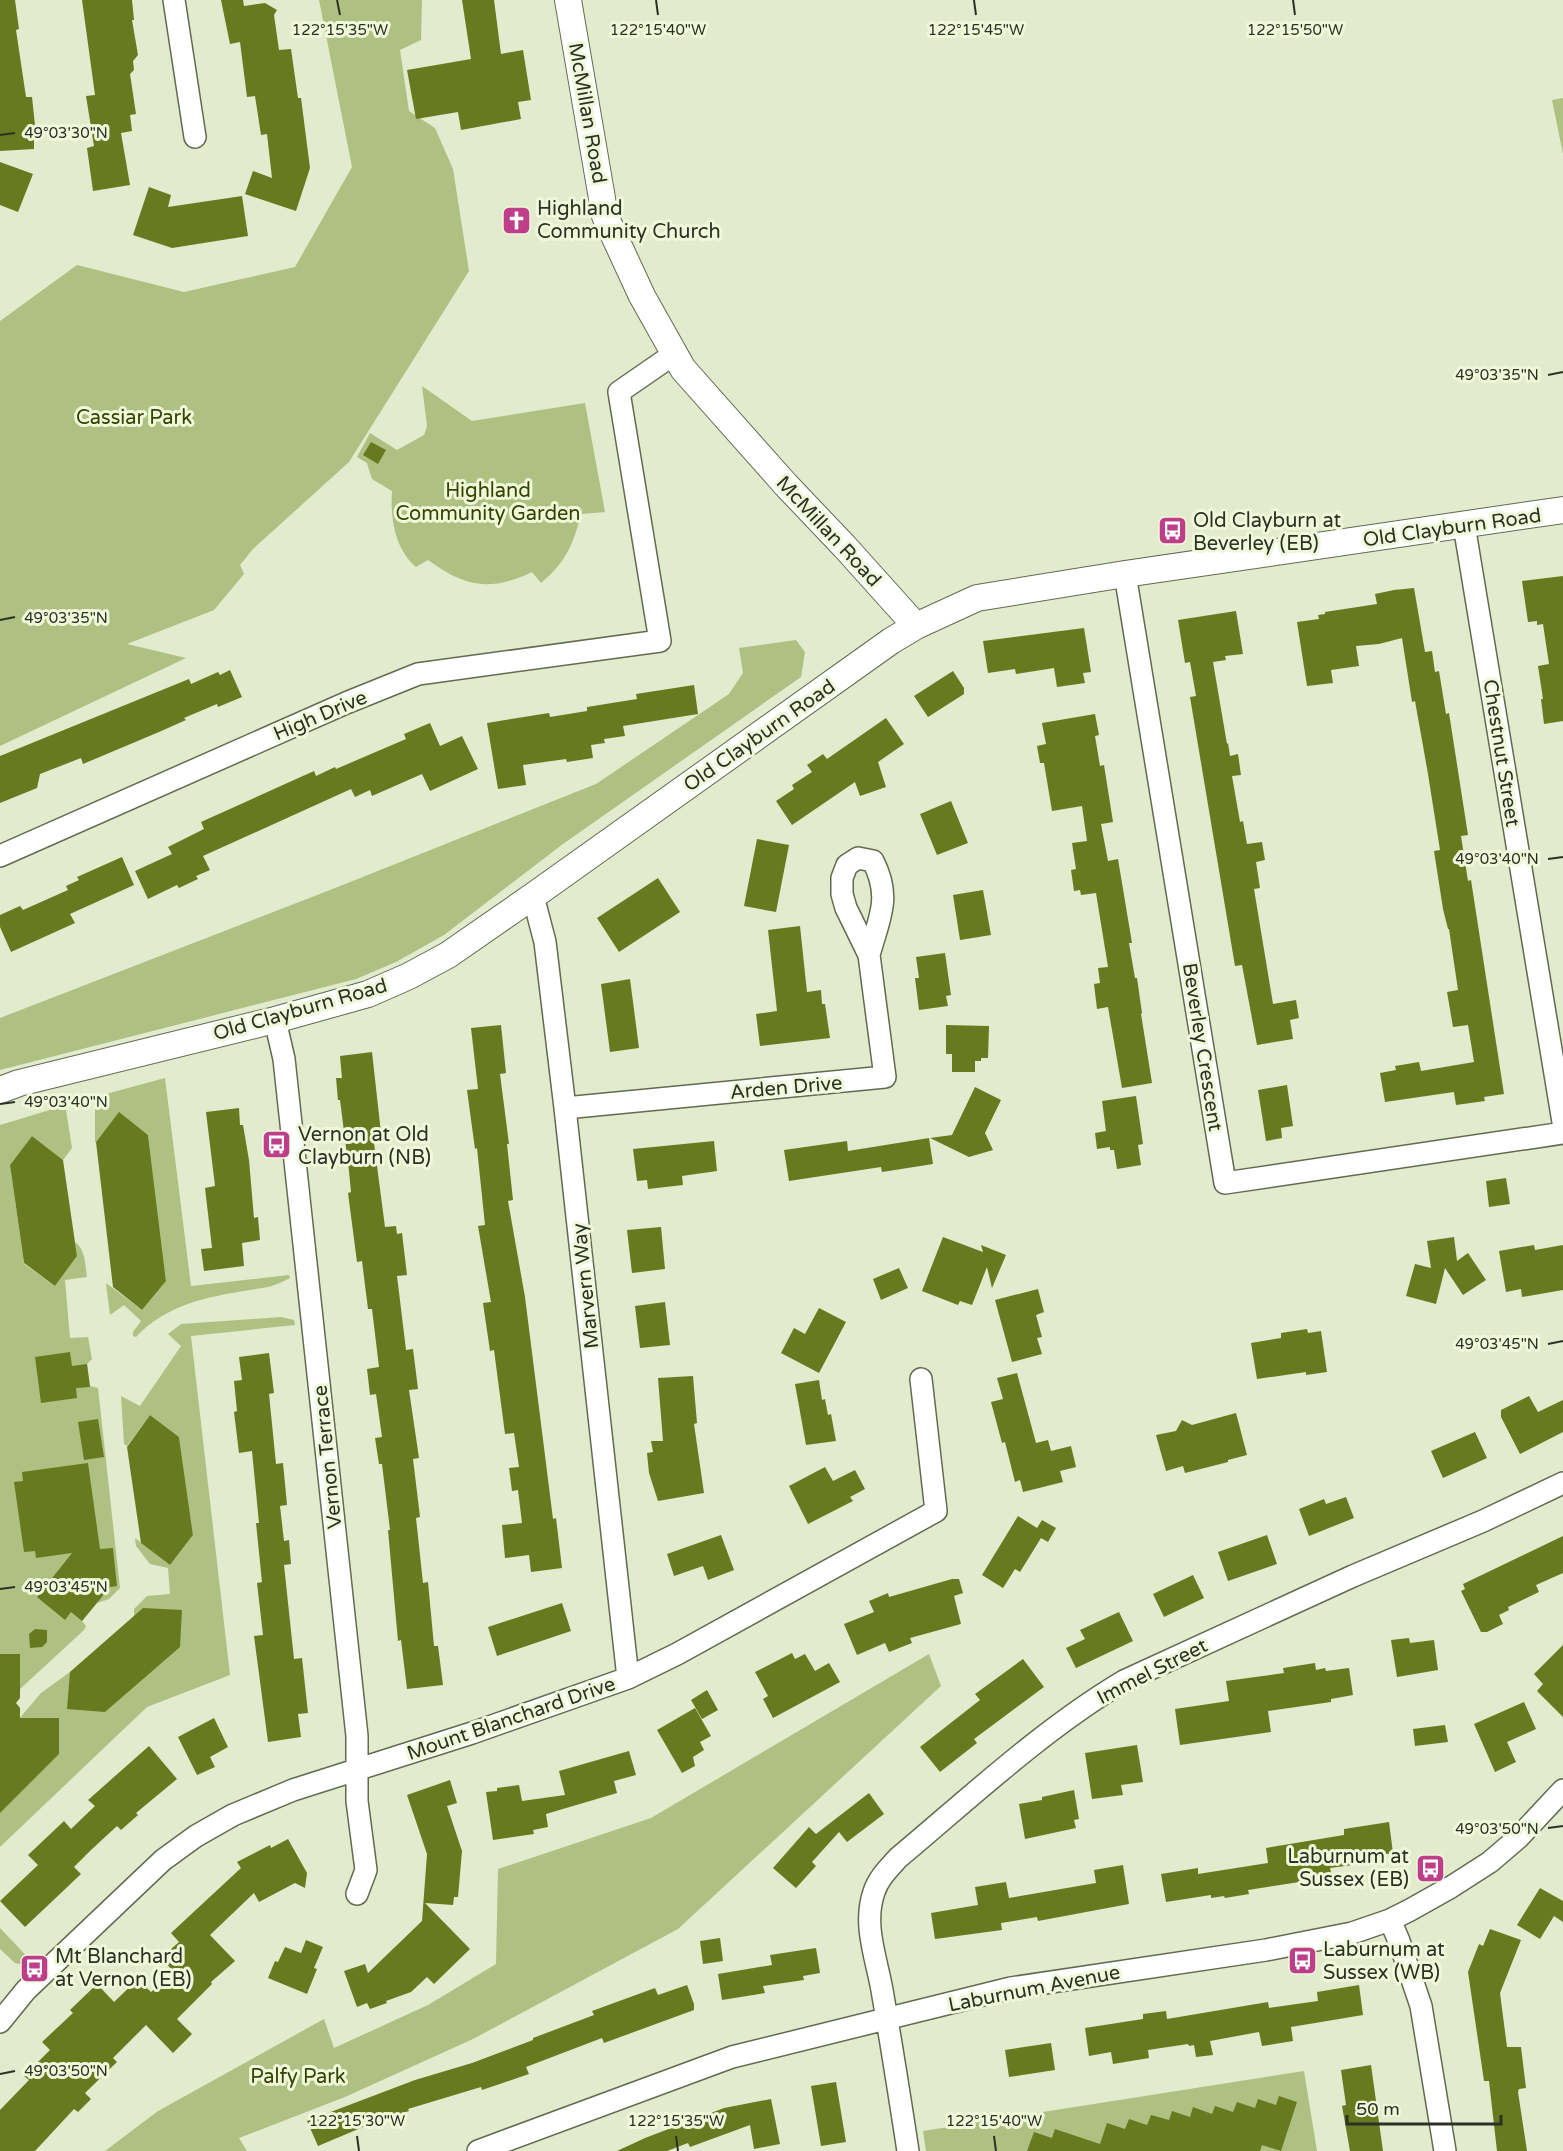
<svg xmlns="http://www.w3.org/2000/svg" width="1563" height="2151" viewBox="0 0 1563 2151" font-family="'Varela Round',sans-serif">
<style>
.green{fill:#afc083}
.building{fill:#677a1f}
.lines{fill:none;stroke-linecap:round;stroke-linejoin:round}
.minor-casing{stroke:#626a4f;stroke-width:24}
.major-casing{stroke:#626a4f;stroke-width:28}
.minor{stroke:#fff;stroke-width:21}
.major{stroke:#fff;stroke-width:26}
.ticks{fill:none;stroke:#2d3025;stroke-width:2}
.labels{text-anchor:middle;stroke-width:6;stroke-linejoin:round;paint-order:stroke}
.street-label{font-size:20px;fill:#2d3025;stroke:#eff9da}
.poi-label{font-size:20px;fill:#2d3025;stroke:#eff9da;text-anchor:start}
.park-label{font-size:20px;fill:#364200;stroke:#eff9da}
.ticks-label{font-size:15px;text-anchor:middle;fill:#2d3025;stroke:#eff9da;stroke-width:6;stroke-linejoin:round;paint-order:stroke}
</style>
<rect width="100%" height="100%" fill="#e2ebcd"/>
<path class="green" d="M319,0H422L421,40L400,50L409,111L435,128L453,169L469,271L349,462L253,549L240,565L244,574L214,610L127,644L186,658L0,746V321L77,265L184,292L295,267L352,167Z
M1563,98V154L1552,100Z
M422,386L472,421L585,403L605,512L581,514C573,545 566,562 541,583L532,572C490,592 465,587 428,560L416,567C395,549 390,518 392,491L372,479L367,463L357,457L370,433L397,450L424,435L427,426Z
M796,640L805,652L801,677L563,844L444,935L396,962L356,979L313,990L0,1070V1018L330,890L596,784L729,694L743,673L739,648Z
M165,1078L191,1286L289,1275L290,1278C273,1287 268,1287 250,1290C207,1297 167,1304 136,1337L133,1336V1332L141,1321L124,1305L110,1315L106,1283L142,1310L166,1281L148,1135L119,1113L95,1143V1097Z
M63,1106L66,1110L72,1148L63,1160L32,1136L10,1165L24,1264L55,1286L77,1256L75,1242C86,1250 85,1265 87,1277L65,1280L70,1338L88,1337L92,1359L87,1364L90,1386L98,1388L120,1588L109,1599L97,1603L82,1621L86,1626L84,1630L20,1689L0,1691V1125Z
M281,1317L294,1320L295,1325L191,1336L230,1675L147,1707L0,1847V1753L12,1727L41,1693L70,1672L134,1617V1609L147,1596L170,1594L168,1568L150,1564L136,1546L135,1538L170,1565L193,1535L179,1437L150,1415L127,1446L124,1444L121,1396L140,1406L181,1346L168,1334L181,1324Z
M929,1654L941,1686L678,1929L473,2039L345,2097L239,2138L247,2151H105L158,2111L324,2019L334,2048L428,2005L496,1964L498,1869L651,1818Z
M0,1928L35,1965L33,1967L15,1963L0,1949Z
M1304,2071L1317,2151H926L923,2131Z"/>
<path class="building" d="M0,0H15L19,29L16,30L26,97H32L35,125L41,130L34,137V149L0,151Z
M82,0H132L134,20H132L138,55L133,61L134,70L130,74L136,114L130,115L132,131L121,133L130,185L93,191L87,148L94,146L86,96L95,95Z
M221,0H243L244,6L265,3L277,10L274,15L279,50L291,49L298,98H301L310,168L296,211L245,194L253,171L272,178L267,134L261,135L255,96L247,97L240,42L230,44Z
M462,0H494L501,54L523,50L531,100L518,102L521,119L461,130L458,112L416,119L407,70L471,59Z
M0,162L33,174L18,212L0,205Z
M149,187L171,195L168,207L242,196L248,236L172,248L133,235Z
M371,442L386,450L378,464L363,455Z
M1563,576V721L1544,724L1541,699H1543L1538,666L1549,664L1543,624L1537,625V621L1528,622L1522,581Z
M1414,588L1425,652L1432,651L1435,672L1439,671L1446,714L1449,713L1468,835L1461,836L1468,881L1471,880L1504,1094L1484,1097L1485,1101L1456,1105L1454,1092L1385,1102L1380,1073L1396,1070L1395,1066L1419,1062L1421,1071L1474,1062L1468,1025L1453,1027L1447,992L1458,990L1449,929H1448L1443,909L1434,851L1440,850L1428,774L1415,701L1412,702L1402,638L1379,644L1356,646L1359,666L1331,670L1333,683L1307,686L1297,622L1319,619L1318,615L1325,614V612L1377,604L1375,594L1394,590Z
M1236,611L1243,654L1225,656L1226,660L1213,662L1227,744L1228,743L1230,756L1238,754L1241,775L1232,776L1240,822L1243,821L1247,844L1262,842L1265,860L1256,862L1260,888L1254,889L1273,1004L1296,1000L1299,1018L1290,1020L1293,1039L1257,1045L1242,965L1235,966L1190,697L1196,696L1190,662L1185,663L1178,620Z
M1084,628L1091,672L1083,673L1085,683L1057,687L1054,668L1016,674L1015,669L988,673L983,641Z
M230,670L242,697L218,707L217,704L184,718L186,720L159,732L83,764L81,758L40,774L37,788L0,803V756L189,679L191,684L218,672L220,675Z
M953,671L964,688V694L928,717L914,696Z
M694,685L698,714L623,726L625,736L604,739L605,743L591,745L593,758L567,762L566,759L523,765L526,785L498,789L487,723L549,713L550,717L587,711V707L637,699L636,694Z
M1095,714L1099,735L1095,736L1100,766L1104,765L1113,822L1101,824L1108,861L1118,859L1132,943H1129L1135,978H1137L1142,1013L1141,1014L1152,1083L1122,1088L1108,1007L1097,1009L1094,984L1100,983L1098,968L1108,967L1096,893L1081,895L1080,890L1074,891L1071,870L1076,869L1072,843L1087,841L1082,806L1052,811L1044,763H1040L1037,746L1046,744L1042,723Z
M886,718L904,744L878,762L886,787L860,796L855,782L792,825L776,801L794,789L792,785L812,772L807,765L823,754L827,759Z
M430,723L440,746L462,736L478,769L430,791L422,774L372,796L370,790L355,797L351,789L203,856L210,870L196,876L198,879L179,888L177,885L148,899L135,871L172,854L168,847L204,829L201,822L314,771L316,776L335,767L336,769L406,739L404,734Z
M951,801L968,843L937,855L920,814Z
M757,839L789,845L776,912L744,906Z
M122,857L134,885L70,914L75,923L11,952L0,927V915L20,906L23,910L68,890L66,886L79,880L77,877Z
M658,878L680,912L619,952L597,918Z
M983,890L991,935L960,940L953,895Z
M800,926L807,992L821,990L822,1004H825L830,1038L760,1046L756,1014L777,1011L768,930Z
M945,953L951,995L946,996L948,1006L919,1010L915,978H919L916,957Z
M630,979L639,1048L610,1052L601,984Z
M501,1025L506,1073L500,1074L509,1144H507L513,1200L508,1201L525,1297L553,1519L556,1518L562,1568L531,1572L529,1555L505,1558L502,1525L522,1523L518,1490L512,1491L509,1468L519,1467L514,1433L505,1434L494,1350L490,1351L483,1303L491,1302L478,1226L485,1225L477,1148L475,1149L467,1090L478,1089L471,1028Z
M946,1025L989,1026L988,1058H981V1061H975V1072H952V1054H946Z
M372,1052L382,1142L374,1143L385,1227L396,1226L397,1234L402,1233L407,1275L397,1276L406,1350L413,1349L418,1389L409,1390L419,1458L413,1459L420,1517L416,1518L423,1583L428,1582L434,1646H438L443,1685L407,1689L401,1640L398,1641L388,1530H390L382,1464H379L375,1438L382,1437L376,1394L370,1395L367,1369L379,1367L372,1309H368L362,1261L357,1262L348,1193L351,1192L349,1171L340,1100H338L336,1078H342L340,1056Z
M1287,1085L1293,1126L1281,1128L1282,1138L1266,1141L1258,1090Z
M975,1087L1001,1100L985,1133L993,1150L969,1157L930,1138L952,1135Z
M1136,1096L1143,1144L1138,1145L1141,1165L1117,1169L1114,1150H1110V1147L1097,1149L1095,1133L1106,1131L1102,1101Z
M239,1108L240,1125H243L249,1160L254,1218L258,1217L260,1240L242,1243L244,1266L204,1271L201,1249L212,1248L205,1188L215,1186L206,1112Z
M119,1112L148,1135L166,1281L142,1310L113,1287L96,1142Z
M32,1136L63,1160L77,1256L55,1286L24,1263L10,1165Z
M929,1138L933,1164L882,1172L881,1167L789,1181L784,1150L847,1141L848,1151Z
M714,1141L717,1171L682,1176L683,1185L648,1189L647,1180L637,1181L633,1149Z
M1506,1178L1510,1204L1489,1207L1486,1181Z
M661,1227L665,1269L632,1273L627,1230Z
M943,1237L983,1252L981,1245L1006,1255L992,1288L987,1267L972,1305L960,1301L958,1305L922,1291Z
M1454,1237L1457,1261L1468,1253L1486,1280L1463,1295L1445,1268L1436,1304L1406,1296L1415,1264L1431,1268L1427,1241Z
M1534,1245L1535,1250L1563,1245V1290L1522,1297L1521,1289L1506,1292L1499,1251Z
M899,1268L908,1288L881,1300L873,1279Z
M1038,1289L1044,1312L1036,1315L1042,1337L1037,1338L1042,1354L1012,1362L995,1300Z
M665,1302L670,1345L640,1348L635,1306Z
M819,1308L846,1322L819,1373L781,1353L794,1328L805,1334Z
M1307,1329L1308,1333L1321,1331L1327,1372L1306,1375V1372L1257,1379L1251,1343L1281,1338V1333Z
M70,1352L72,1366L87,1364L90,1387L76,1388L77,1398L41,1403L35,1357Z
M269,1353L274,1393L269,1394L276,1464L283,1463L287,1505L280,1506L284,1541L289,1540L291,1564L284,1565L294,1659L302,1658L308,1713L298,1714L301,1737L268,1742L254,1636L263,1635L257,1583L262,1582L256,1523H259L252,1451L239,1453L234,1412L237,1411L234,1381L242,1380L239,1357Z
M1017,1373L1036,1443L1048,1440L1051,1451L1071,1446L1076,1467L1060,1471L1063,1482L1023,1492L1020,1480L1015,1482L1005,1442L1002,1443L991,1402L1003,1399L997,1378Z
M693,1376L697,1423L694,1424L704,1493L658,1501L649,1473L647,1453L653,1452L651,1441H663L658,1378Z
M819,1380L822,1400L825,1399L828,1415L831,1414L836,1441L806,1445L795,1384Z
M1529,1396L1538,1412L1563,1400V1432L1520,1454L1501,1417V1410Z
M1236,1413L1247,1455L1228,1460V1462L1185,1473L1183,1466L1166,1471L1156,1435L1176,1431L1182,1420L1192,1425Z
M150,1415L179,1437L193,1535L170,1565L141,1543L127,1447Z
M98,1419L104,1457L84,1460L78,1422Z
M1475,1432L1487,1458L1443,1478L1431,1451Z
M88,1463L100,1549L113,1548L117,1586L110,1587L82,1621L71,1612L65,1620L37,1597L72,1553L36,1558L35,1551L24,1552L14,1482L23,1481L22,1472Z
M825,1467L833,1481L855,1470L865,1489L850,1497L853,1501L808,1524L789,1486Z
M1346,1497L1354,1518L1309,1536L1299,1509L1324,1499L1326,1504Z
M1018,1516L1037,1528L1042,1520L1056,1528L1048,1542L1041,1538L1020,1572L1015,1569L1003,1588L982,1575Z
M721,1535L734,1570L708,1580L703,1566L674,1576L667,1554Z
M1267,1535L1277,1564L1228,1581L1218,1552Z
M1563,1536V1573L1536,1585L1539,1592L1508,1607L1509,1610L1499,1615L1503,1624L1487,1632H1481L1461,1591L1465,1589L1463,1584Z
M1193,1575L1204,1598L1164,1617L1153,1594Z
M952,1579H959L963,1593L954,1596L961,1624L910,1638L912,1643L889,1652L885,1643L857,1655L844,1624L874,1612L869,1601L888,1593L889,1597Z
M562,1603L571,1631L497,1656L488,1627Z
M143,1608L182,1610L180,1647L105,1712L67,1709L70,1672Z
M1119,1612L1133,1641L1076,1668L1066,1648L1085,1639L1080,1630Z
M35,1629L47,1630V1642L42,1647L30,1648L29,1634Z
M1409,1638L1410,1643L1434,1640L1438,1670L1397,1677L1391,1640Z
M1563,1645V1717L1537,1691L1543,1684L1534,1674Z
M792,1653L795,1659L805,1654L815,1671L829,1663L840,1682L773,1718L763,1699L768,1696L755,1672Z
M0,1654H20V1698L16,1703L20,1708V1718H59V1754L0,1813Z
M1023,1659L1044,1687L974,1739L977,1743L940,1772L920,1747L980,1700L975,1694Z
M1315,1663L1316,1670L1325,1668L1326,1671L1349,1668L1353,1695L1331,1699V1702L1268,1711L1271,1732L1180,1745L1175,1709L1229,1701L1226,1681L1284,1673L1283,1668Z
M707,1690L718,1710L702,1719L691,1700Z
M1524,1702L1536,1729L1507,1742L1516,1762L1495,1772L1474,1724Z
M695,1708L711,1736L700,1742L704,1750L693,1757L695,1766L682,1773L657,1730Z
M214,1718L228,1747L210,1757L215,1767L197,1775L178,1737Z
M1445,1725L1448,1742L1415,1746L1413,1729Z
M1137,1745L1143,1782L1121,1785L1123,1795L1092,1799L1085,1753Z
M149,1746L177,1779L136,1813L138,1815L121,1830L117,1826L91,1850L74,1867L81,1874L25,1927L0,1901L38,1865L28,1855L64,1821L71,1829L95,1806L88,1800Z
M629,1751L636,1775L614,1781L617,1793L546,1814L548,1827L533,1830L534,1834L493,1840L486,1792L497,1791V1788L519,1785L522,1801L565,1795L559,1771Z
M450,1780L457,1803L447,1806L462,1851L458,1897H454L453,1905L425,1903L470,1949L434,1984L427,1977L411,1992L386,2001L387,2003L370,2009L367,2003L357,2007L344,1971L365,1964L368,1973L422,1921L427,1854L407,1795Z
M1074,1790L1079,1819L1074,1820L1076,1828L1025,1839L1019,1804L1042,1800V1797Z
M869,1793L884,1814L847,1842L839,1832L812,1862L816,1866L796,1888L773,1868L809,1827L816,1834Z
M1389,1822L1393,1853L1374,1856L1375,1862L1330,1868L1332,1877L1248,1890L1249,1894L1225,1898L1224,1896L1211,1898V1895L1166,1902L1161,1874L1198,1868V1874L1268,1863L1266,1848L1344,1835V1829Z
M288,1839L307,1873L305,1888L295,1883L259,1902L254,1893L210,1935L235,1961L211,1982L212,1984L177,2019L192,2034L173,2053L146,2025L113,2058L117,2062L85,2093L91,2099L78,2112L74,2109L35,2151H0V2110L29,2080L24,2076L50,2050L42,2042L73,2013L70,2010L97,1984L114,2002L138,1979L151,1992L173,1971L161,1958L179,1942L171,1933L241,1868L237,1862L270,1845L271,1848Z
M1123,1865L1129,1904L1038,1921L1037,1917L1001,1923L1002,1930L935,1939L931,1913L978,1905L975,1887L1006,1882L1009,1898L1096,1883L1094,1870Z
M1540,1888L1563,1901V1922L1554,1916L1540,1939L1517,1925Z
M1490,1929L1521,1940L1500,1993L1507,2047H1521L1526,2088L1519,2089L1518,2092L1527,2151H1497L1489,2081H1484L1468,1972L1479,1944L1483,1946Z
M720,1938L723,1961L703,1964L700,1941Z
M306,1940L323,1947L314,1968L317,1969L307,1994L268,1978L275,1961L278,1962L285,1947L301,1953Z
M816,1948L820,1973L803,1976L804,1980L763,1986L765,1993L722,2000L718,1974L772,1965L770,1955Z
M687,1985L694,2004V2010L604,2043L602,2038L526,2067L529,2074L482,2090L481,2087L408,2109L409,2111L375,2122L318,2146L307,2121L415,2080L472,2063L533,2040V2038L594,2015L592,2011L655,1988L658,1995Z
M1359,1985L1363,2015L1291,2027L1293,2041L1262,2046L1259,2032L1210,2041L1213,2055L1196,2057L1194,2045L1189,2046L1188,2044L1148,2050L1149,2058L1113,2064L1111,2052L1089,2056L1085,2028L1143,2019V2014L1166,2011L1167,2019L1268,2002L1269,2008L1318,2001L1317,1992Z
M1051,2043L1055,2070L1009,2077L1005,2050Z
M1371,2065L1383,2151H1350L1342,2106L1346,2105L1341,2070Z
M836,2082L846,2142L821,2146L811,2086Z
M1279,2096L1297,2102L1281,2151L1262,2145L1260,2151H1027L1034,2132L1052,2138L1055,2129L1100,2144L1107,2123L1125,2129L1129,2119L1147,2125L1151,2115L1169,2120L1172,2111L1190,2117L1193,2107L1212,2114L1215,2106L1233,2112L1237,2102L1255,2108L1258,2099L1276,2105Z
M771,2099L780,2144L754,2149L750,2125L690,2147L688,2143L667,2151H617L645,2138L724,2108Z"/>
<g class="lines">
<defs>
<path id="minor" d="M174,0L195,137
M1464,525L1563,1122
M1125,574L1225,1183L1563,1133
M0,856L346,703L418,674L660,641L619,392L674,354
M533,896L545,942L565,1108L628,1678
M275,1020L284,1059L357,1736V1801L366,1870L357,1894
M565,1108L885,1077L869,955L846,908L842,894V878L847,865L858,858L873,861C892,898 879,918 869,955
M1390,1920L1399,1941L1421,2006L1445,2151
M0,2022L26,1990L163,1860L196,1836L233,1815L293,1790L472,1733L628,1678L677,1654L936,1511L921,1379
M478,2151L732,2057L1011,1988L1266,1950L1352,1933L1390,1920L1410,1910L1451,1887L1490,1862L1518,1838L1563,1790
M908,2151C900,2099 892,2048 883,1996C878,1962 862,1926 874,1892C878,1879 888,1869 898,1858C971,1797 1042,1730 1124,1681L1353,1576L1483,1521L1563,1483"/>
<path id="major" d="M568,0L605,216L642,296L683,369L786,485L845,547L916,626
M0,1090L19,1083L275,1020L368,994L409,976L448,955L533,896L891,641L916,626L977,598L1125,574L1563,510"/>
</defs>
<use href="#minor" class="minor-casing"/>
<use href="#major" class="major-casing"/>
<use href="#minor" class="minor"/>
<use href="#major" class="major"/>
</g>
<path class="ticks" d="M337,0L340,15M656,0L658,15M974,0L976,15M1293,0L1295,15M0,135L15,133M1548,375L1563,372M0,620L15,617M1548,859L1563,857M0,1104L15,1102M1548,1344L1563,1341M0,1589L15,1587M1548,1828L1563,1826M0,2074L15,2071M357,2136L359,2151M676,2136L678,2151M994,2136L996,2151"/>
<defs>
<symbol id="church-square" viewBox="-11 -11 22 22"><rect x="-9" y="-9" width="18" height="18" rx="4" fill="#be3e8a" stroke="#eff9da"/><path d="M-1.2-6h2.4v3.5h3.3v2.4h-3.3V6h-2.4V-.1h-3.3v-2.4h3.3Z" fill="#fff"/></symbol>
<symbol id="bus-square" viewBox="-11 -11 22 22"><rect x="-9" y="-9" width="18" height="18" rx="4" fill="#be3e8a" stroke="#eff9da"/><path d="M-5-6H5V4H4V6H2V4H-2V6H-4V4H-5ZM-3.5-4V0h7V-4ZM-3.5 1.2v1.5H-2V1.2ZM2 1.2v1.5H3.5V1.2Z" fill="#fff"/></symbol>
</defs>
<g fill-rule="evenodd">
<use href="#church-square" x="500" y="204" width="33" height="33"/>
<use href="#bus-square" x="1156" y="514" width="33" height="33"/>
<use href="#bus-square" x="260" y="1128" width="33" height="33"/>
<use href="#bus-square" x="1414" y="1852" width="33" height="33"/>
<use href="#bus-square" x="1286" y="1944" width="33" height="33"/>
<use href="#bus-square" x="18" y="1952" width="33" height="33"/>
</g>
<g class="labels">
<g class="street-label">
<text transform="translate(588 113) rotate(80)" y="7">McMillan Road</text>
<text transform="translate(1452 527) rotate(-8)" y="7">Old Clayburn Road</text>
<text transform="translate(829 531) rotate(47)" y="7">McMillan Road</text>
<text transform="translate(320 715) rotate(-23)" y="7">High Drive</text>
<text transform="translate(759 735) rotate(-35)" y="7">Old Clayburn Road</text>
<text transform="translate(1502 753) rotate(81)" y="7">Chestnut Street</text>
<text transform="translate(300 1009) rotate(-16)" y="7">Old Clayburn Road</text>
<text transform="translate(1203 1047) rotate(81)" y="7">Beverley Crescent</text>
<text transform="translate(786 1087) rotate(-5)" y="7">Arden Drive</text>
<text transform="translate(585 1286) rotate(-96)" y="7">Marvern Way</text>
<text transform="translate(327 1457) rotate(-96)" y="7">Vernon Terrace</text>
<text transform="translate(1152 1671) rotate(-27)" y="7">Immel Street</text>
<text transform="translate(511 1718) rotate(-19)" y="7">Mount Blanchard Drive</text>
<text transform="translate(1034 1988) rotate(-11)" y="7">Laburnum Avenue</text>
</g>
<g class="poi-label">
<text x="537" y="215">Highland<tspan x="537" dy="23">Community Church</tspan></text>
<text x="1193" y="527">Old Clayburn at<tspan x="1193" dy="23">Beverley (EB)</tspan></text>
<text x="298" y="1141">Vernon at Old<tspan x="298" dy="23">Clayburn (NB)</tspan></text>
<text x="1409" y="1863" text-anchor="end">Laburnum at<tspan x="1409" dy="23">Sussex (EB)</tspan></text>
<text x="1323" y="1956">Laburnum at<tspan x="1323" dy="23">Sussex (WB)</tspan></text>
<text x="55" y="1963">Mt Blanchard<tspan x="55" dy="23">at Vernon (EB)</tspan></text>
</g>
<g class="park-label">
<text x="134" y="424">Cassiar Park</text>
<text x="488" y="497">Highland<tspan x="488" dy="23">Community Garden</tspan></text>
<text x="298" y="2083">Palfy Park</text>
</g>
</g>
<g class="ticks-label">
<text x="340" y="35">122°15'35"W</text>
<text x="658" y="35">122°15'40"W</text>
<text x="976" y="35">122°15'45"W</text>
<text x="1295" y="35">122°15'50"W</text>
<text x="66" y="138">49°03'30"N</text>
<text x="1497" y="380">49°03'35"N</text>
<text x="66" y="623">49°03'35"N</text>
<text x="1497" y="864">49°03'40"N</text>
<text x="66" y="1107">49°03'40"N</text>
<text x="1497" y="1349">49°03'45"N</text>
<text x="66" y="1592">49°03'45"N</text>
<text x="1497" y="1834">49°03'50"N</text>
<text x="66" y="2076">49°03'50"N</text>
<text x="357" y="2126">122°15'30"W</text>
<text x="676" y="2126">122°15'35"W</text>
<text x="994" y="2126">122°15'40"W</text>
</g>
<path d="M1347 2115v9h154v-9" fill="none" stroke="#2d3025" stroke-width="3"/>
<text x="1356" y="2115" font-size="18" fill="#2d3025" stroke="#eff9da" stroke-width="4.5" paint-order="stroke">50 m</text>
</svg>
